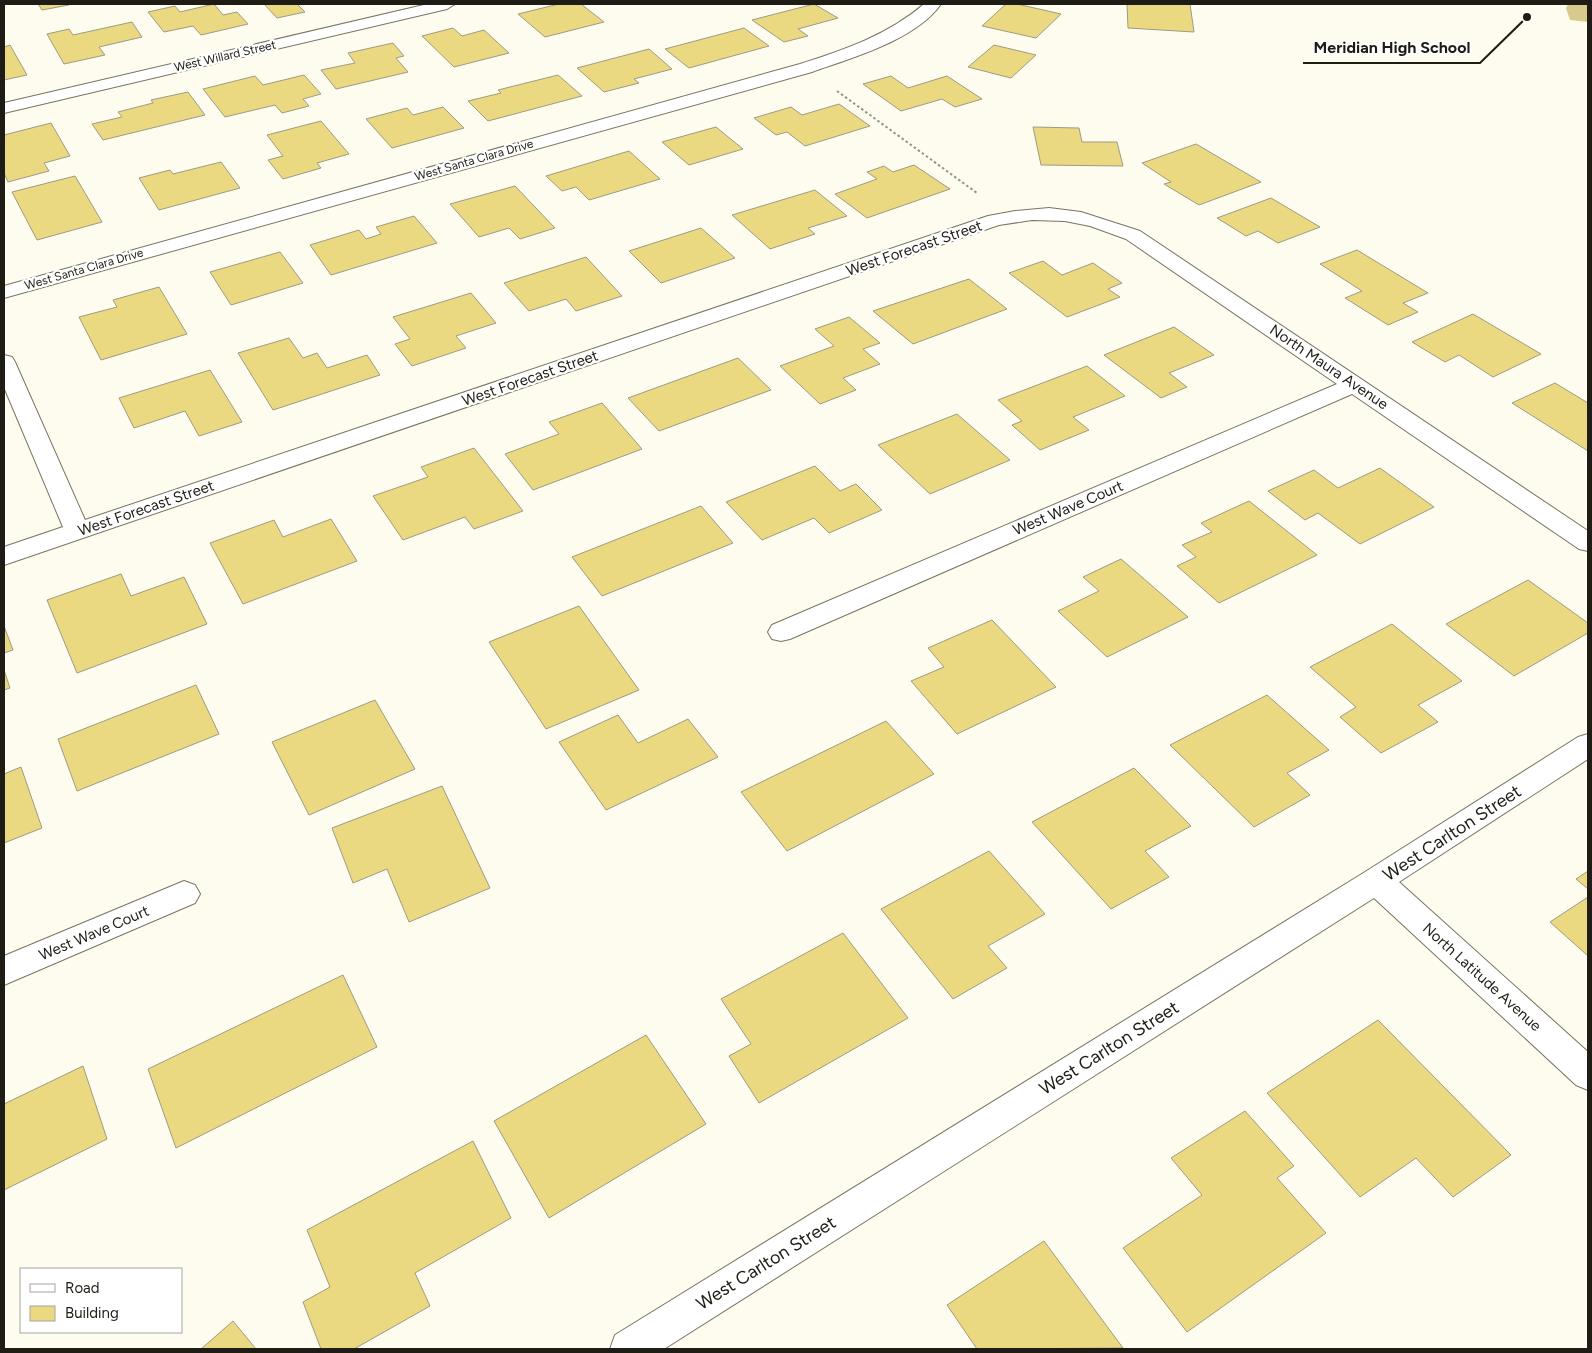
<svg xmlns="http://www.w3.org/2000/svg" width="1592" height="1353" viewBox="0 0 1592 1353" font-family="Figtree,sans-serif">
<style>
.green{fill:#d7ca8c}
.building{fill:#ebd982;stroke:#9e9a85}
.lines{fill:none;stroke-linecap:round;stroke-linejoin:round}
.minor-casing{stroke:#787460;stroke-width:2}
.path{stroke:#959388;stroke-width:2;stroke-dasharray:2.5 2.5;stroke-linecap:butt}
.minor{fill:#fff;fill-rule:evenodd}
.labels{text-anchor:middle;stroke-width:4.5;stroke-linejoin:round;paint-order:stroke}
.far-street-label{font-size:12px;fill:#1e1c14;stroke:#fff}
.street-label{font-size:15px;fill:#1e1c14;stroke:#fff}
.near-street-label{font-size:18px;fill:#1e1c14;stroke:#fff}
.leader{fill:none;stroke:#1e1c14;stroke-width:2}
.callout-dot{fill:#1e1c14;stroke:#fff;stroke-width:2}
.callout-label{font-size:16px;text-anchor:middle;font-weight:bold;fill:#1e1c14;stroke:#fff;stroke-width:4.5;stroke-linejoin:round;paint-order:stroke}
</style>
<rect width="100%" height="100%" fill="#fefcee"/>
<path class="green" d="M1568,4H1588V22L1570,20L1566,8Z"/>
<path class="building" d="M38,4H68L69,5L42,10Z
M214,4L223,15L237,12L248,24L201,35L193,26L164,32L148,12L175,6L180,12Z
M264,4H302L298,5L305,12L277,18Z
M559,4H581L604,22L545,37L518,14Z
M814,4L838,18L798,29L808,36L784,42L752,20Z
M1006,4H1017L1061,14L1036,38L982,26Z
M1127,4H1190L1194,32L1128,28Z
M132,22L142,37L99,47L105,55L64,64L47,34L69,29L73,35Z
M453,28L462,36L484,30L509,53L454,67L422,36Z
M744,28L769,46L689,68L665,49Z
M393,43L404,56L396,58L408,72L336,89L321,70L355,63L348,53Z
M10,45L27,75L4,80V47Z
M994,45L1036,55L1011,78L968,67Z
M649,49L672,69L634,79L639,83L604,92L577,68Z
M304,75L321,94L303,99L309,106L282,113L275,105L225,117L203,89L255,76L263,85Z
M558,75L582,96L488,121L468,101L501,93L498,90Z
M891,76L908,88L947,76L982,99L955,107L942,99L901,111L863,84Z
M188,92L205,115L103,140L92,124L122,117L118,112L153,103L151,100Z
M839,104L870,126L805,146L787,132L776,135L754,118L791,107L802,115Z
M443,107L464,128L392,148L366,119L407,108L413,115Z
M321,121L349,154L317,163L321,168L283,179L268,160L283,156L267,135Z
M51,123L70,156L44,163L49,171L8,182L4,173V135Z
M716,127L743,149L689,165L662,142Z
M1033,127L1079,128L1082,142H1117L1123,166L1041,165Z
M1196,144L1261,182L1199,205L1164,184L1171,182L1142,163Z
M629,151L660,179L589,200L576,187L562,191L546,176Z
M221,162L240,188L159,210L139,178L170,170L173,174Z
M914,165L950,189L867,218L835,194L877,179L867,172L884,166L893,172Z
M75,176L102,222L37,240L12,192Z
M515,186L555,228L520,239L509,228L479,237L450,204Z
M815,190L847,216L808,228L815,234L770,249L732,215Z
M1271,198L1320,227L1278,243L1258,231L1246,236L1217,218Z
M414,216L437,243L331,275L310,245L359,230L366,239L381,234L376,227Z
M701,228L735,258L661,283L629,251Z
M1357,250L1428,293L1403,303L1418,312L1388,325L1345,298L1362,291L1320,264Z
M280,252L303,283L231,305L210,272Z
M586,257L622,296L576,311L566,299L529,311L504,283Z
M1043,261L1062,275L1093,263L1122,283L1108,289L1120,297L1067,317L1009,273Z
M969,279L1007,309L913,344L873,311Z
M159,287L187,334L101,360L79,317L117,307L113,300Z
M471,293L496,323L456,336L466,348L412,366L395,344L410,339L393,317Z
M1473,314L1541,354L1493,377L1459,355L1445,362L1412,342Z
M849,317L880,343L863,349L880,364L843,378L856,390L820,404L780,366L834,346L815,329Z
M1174,327L1214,355L1169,373L1187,387L1161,398L1104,355Z
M289,338L303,358L317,353L327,368L367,355L380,375L273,410L238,353Z
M738,358L771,390L659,431L628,398Z
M1087,366L1125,396L1073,417L1089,430L1040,450L1012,425L1022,421L998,400Z
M210,370L242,422L199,436L185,411L134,428L119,398Z
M1555,383L1588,403V451L1512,403Z
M602,403L642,449L533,490L505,454L559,434L549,422Z
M957,414L1010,460L930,494L878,445Z
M474,448L523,511L474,529L465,517L403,540L373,496L428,477L421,467Z
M815,466L840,491L856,484L882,510L829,533L814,518L762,540L726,502Z
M1380,468L1434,507L1360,544L1318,513L1305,520L1268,491L1314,470L1338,488Z
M1249,501L1317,555L1219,603L1177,566L1196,557L1182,545L1212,532L1201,523Z
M701,506L733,543L602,596L572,557Z
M331,519L357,561L243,604L210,543L274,520L283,537Z
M1121,559L1188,617L1107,657L1058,611L1099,591L1083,577Z
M121,574L131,596L184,577L207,624L77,673L47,600Z
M1528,580L1588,623V633L1514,676L1446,624Z
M579,606L639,690L546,729L489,642Z
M992,620L1056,687L957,734L911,681L944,667L928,648Z
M1392,624L1462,681L1418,705L1438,722L1381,753L1340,717L1356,707L1310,667Z
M4,626L13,650L4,653Z
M4,670L10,688L4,690Z
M196,685L219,734L77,791L58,739Z
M1267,695L1329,750L1287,773L1310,795L1254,827L1170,745Z
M375,700L415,769L309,815L272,742Z
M618,715L638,743L688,719L718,757L606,810L559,742Z
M886,721L934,774L787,851L741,792Z
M21,767L42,828L4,843V774Z
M1134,768L1191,826L1145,851L1169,877L1111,909L1032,822Z
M442,786L490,888L409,922L387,869L353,883L332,828Z
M989,851L1045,914L988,946L1007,968L953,999L881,909Z
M1588,871V889L1576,879Z
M1588,897V956L1550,922Z
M843,933L908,1018L759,1103L729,1056L751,1044L721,999Z
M343,975L377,1047L176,1148L148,1069Z
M1378,1020L1511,1155L1453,1197L1416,1158L1360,1197L1267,1093Z
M646,1035L706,1124L549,1218L494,1121Z
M83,1066L107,1139L4,1190V1104Z
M1245,1111L1294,1166L1277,1178L1326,1233L1187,1332L1123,1248L1202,1195L1171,1158Z
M473,1141L511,1218L415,1273L430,1306L354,1349H321L303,1302L330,1287L307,1230Z
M1044,1241L1123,1348L977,1349L947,1305Z
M233,1321L256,1349H201Z"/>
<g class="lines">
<defs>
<path id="minor" d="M428,4H455L447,9L4,113V103Z
M924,4H941C916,40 851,58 812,72L4,298V286L800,64C844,50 888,35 924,4Z
M1049,208L1081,212L1140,231L1588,531V551L1579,549L1352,394L790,639L781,641L772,639L768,632L772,625L1337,384L1126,239L1090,226L1065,221L1032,220L999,225L4,565V547L63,527L4,387V355L12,357L15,362L85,520L988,216L1015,211Z
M1588,734V759L1399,882L1588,1052V1090L1576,1085L1374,898L664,1349H610L615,1335L1365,872L1578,737Z
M184,881L195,885L200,894L195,903L4,985V956Z"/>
</defs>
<use href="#minor" class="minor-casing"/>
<path class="path" d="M837,91L977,193"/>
<use href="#minor" class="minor"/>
</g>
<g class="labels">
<g class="far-street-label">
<text transform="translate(225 56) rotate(-13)" y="4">West Willard Street</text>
<text transform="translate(474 160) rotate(-16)" y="4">West Santa Clara Drive</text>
<text transform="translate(84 269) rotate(-16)" y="4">West Santa Clara Drive</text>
</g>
<g class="street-label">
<text transform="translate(914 248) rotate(-19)" y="5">West Forecast Street</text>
<text transform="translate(1329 367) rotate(34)" y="5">North Maura Avenue</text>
<text transform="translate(530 378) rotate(-19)" y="5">West Forecast Street</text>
<text transform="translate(146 508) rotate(-19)" y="5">West Forecast Street</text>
<text transform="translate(1068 508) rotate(-23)" y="5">West Wave Court</text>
<text transform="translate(94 933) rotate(-23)" y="5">West Wave Court</text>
<text transform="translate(1482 977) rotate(42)" y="5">North Latitude Avenue</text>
</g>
<g class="near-street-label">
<text transform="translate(1452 833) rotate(-33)" y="6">West Carlton Street</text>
<text transform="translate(1109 1048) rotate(-32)" y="6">West Carlton Street</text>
<text transform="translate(766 1263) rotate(-32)" y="6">West Carlton Street</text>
</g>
</g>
<path class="leader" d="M1527 17L1480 63H1303"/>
<circle class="callout-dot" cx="1527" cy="17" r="5"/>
<g class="callout-label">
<text x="1392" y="53">Meridian High School</text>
</g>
<rect width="1592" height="1353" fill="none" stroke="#1e1c14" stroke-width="10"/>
<rect x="20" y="1268" width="162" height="65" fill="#ffffff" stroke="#a5a4a1"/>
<rect x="30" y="1284" width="25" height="8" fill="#ffffff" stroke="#a5a4a1"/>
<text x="65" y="1293" font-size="15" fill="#1e1c14">Road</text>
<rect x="30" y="1306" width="25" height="15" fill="#ebd982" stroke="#a5a4a1"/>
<text x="65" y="1318" font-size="15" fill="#1e1c14">Building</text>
</svg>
